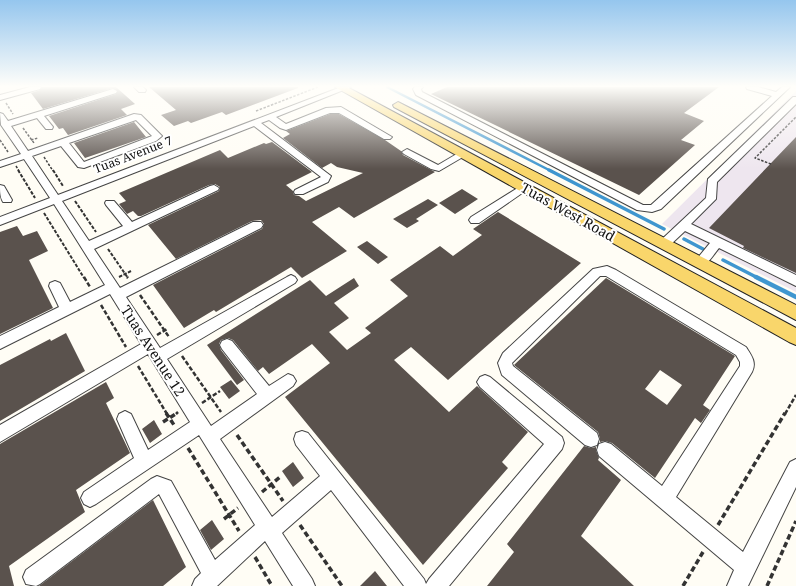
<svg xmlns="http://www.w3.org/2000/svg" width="796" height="586" viewBox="0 0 796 586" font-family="'Noto Serif',serif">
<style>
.industrial{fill:#eee6ef}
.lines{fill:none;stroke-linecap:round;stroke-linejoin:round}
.stream-far2{stroke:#3f96cf;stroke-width:2.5}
.stream-far1{stroke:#3f96cf;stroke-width:3.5}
.stream{stroke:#3f96cf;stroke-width:4.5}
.building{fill:#5a524d;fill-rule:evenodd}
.minor-casing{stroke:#444;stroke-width:2}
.major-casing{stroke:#222;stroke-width:2}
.path-far3{stroke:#333;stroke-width:1.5;stroke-dasharray:2.5 1.5;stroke-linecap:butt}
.path-far2{stroke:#333;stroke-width:2;stroke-dasharray:3.5 1.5;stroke-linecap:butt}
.path-far1{stroke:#333;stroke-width:2.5;stroke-dasharray:4.5 2;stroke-linecap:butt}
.path{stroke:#333;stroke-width:3.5;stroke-dasharray:5.5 3;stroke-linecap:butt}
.minor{fill:#fff;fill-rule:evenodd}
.major{fill:#f9d66b;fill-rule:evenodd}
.labels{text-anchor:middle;stroke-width:4;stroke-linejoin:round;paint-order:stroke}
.far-street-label{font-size:12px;fill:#111;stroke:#fff}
.street-label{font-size:14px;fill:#111;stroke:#fff}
</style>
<rect width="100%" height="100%" fill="#fffdf5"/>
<path class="industrial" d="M796,91V292L662,224Z"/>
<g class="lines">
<path class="stream-far2" d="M387,87L551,171"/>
<path class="stream-far1" d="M549,170L664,229
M684,239L703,249
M723,260L758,278"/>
<path class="stream" d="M756,277L796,297"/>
</g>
<path class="building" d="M42,87H116L135,104L121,109L127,115L68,135L63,128L59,129L49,116L116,94L118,91L113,88L43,109L31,93L40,90Z
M149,87H298V88L226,115L222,112L191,123L188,121L174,126L161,115L176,110Z
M447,87H719L684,113L704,121L681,140L695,145L639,195L431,94Z
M330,114H339L385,140L401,151L403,155L435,172L354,218L339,207L312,222L347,251L302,278L291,267L216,312L214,310L184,328L153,285L262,229L264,224L261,220L252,221L176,259L148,225L219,191L220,187L215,184L209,185L141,216H138L133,211L127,214L119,204L126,201L119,193L220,150L228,158L264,143L266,144L272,142L312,172L286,185L293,191L294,195L299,196L306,201L363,173L337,167L331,163L322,168L283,138L290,134L286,131Z
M134,122L146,137L85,158L74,143Z
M796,137V273L743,248L744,246L709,228Z
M462,189L478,199L455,214L439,203Z
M428,199L438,205L416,219L419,221L407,228L393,219Z
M498,212L581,263L448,380L411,347L394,360L449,412L477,386L528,432L502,462L508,468L423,565L285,397L330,363L312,344L269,374L263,367L258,371L233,340L228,338L221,340L219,344L221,350L244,380L237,385L207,345L310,280L326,296L354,278L359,286L334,303L349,318L329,332L347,350L371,333L365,328L408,296L390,280L440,246L453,256L482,235L473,229Z
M17,226L23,236L37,231L48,251L29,260L53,308L0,334V232Z
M367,241L388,257L378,264L357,247Z
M606,278L735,356L703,405L710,410L701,423L695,418L655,478L612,443L605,441L600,442V439L598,432L514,365ZM660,370L682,385L667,405L645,389Z
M66,333L85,371L0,421V365L50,339L51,341Z
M231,380L240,391L229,399L220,387Z
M106,382L114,398L106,403L130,453L76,490L85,512L9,566L14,586H0V444Z
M154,420L162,434L150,443L142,429Z
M584,446L591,448L596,447V450L599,458L598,460L621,480L581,536L634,586H487L514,552L507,544Z
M293,462L304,478L293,487L282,471Z
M153,500L186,567L163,586H39Z
M212,520L224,539L211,550L200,530Z
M375,571L387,586H360Z"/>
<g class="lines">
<defs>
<path id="minor" d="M30,87H41L40,89L0,100V95Z
M134,87H143L146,90L145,92H139Z
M341,87H351L276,117L286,124L326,108L341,107L392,137L390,139H384L339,113H330L286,130L280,128L269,120L261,123L331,176L328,182L303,194H295L294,192L295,190L321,177L254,126L62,201L89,241L123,226L106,205L105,203L106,201H114L132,222L210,186L214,185L219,188L218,190L94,249L120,288L253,222H261L263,225L261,228L126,297L160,348L287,277L291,275L295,277L297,280L295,283L167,359L211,426L257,394L222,349L220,345L222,341L227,339L232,341L269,386L288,374L293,376L296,381L293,386L220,439L272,517L320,476L296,445L294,439L296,433L302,431L308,433L424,579L426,584L429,579L544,444L480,387L477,382L480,377L485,375L490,377L562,437L564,443L562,449L449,586H404L331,490L282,533L312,579L315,586H293L265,541L217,586H192L195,579L201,573L159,494L40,584L36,586L26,584L23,577L26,570L151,479L157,476L171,481L215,560L255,525L199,435L96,504L90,507L84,504L81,498L84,492L134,458L117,419L119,414L125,411L131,414L148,450L190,422L148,354L0,442V425L141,344L110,294L0,349V336L59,307L49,286L50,283L55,281L60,283L70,302L105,285L54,204L0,225V217L50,198L24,159L0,167V161L21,154L1,125L0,113L3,114L8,121L113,89L117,91L116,93L44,116L53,127L52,129H46L37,118L11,126L28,151L134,114L141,115L162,136L156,141L84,168L78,167L61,146L32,156L58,195ZM136,120L152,136L84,162L69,143Z
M415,87H423L421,89L422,92L643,205H651L772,96L747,89L746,87H758L776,92L782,87H790L661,209L652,212L637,210L416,95L413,89Z
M793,97H796V104L717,182L716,199L691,224L796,275V286L719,248C713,255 706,269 696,266L694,263L696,260L710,243L685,231L668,247H660L658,244L660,241L706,198L708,179Z
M407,149L438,165L460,152H466L468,154L439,171L431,169L404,154L402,152Z
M524,184L528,185L529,187L528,189L479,223H471L469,220L471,217Z
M0,185L4,186L12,200L11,202H3C0,197 0,192 0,185Z
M607,266L616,270L746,347C751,355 757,362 752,372L676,497L743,552L790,462L796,459V487L748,586H727L734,570L599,456L597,450L599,444L605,442L611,444L662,486L740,366V362L736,355L606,276H600L512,363L513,366L597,433L599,439L597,445L591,447L585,445L502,375L498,363L503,353L593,269Z"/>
<path id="major" d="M335,87H347L796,328V345L789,342Z
M398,102L796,305V320L394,107L393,105Z"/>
</defs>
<use href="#minor" class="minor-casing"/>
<use href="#major" class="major-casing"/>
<path class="path-far3" d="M6,103L13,114
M256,111L318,87
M23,128L34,143
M0,140L8,152
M31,140L38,138
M44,157L53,171
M771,164L755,158L796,117
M16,166L19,171"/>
<path class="path-far2" d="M18,170L35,198
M53,170L63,186
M75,201L96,232
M44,213L84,278
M108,249L128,278
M119,277L131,271"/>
<path class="path-far1" d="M84,277L90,287
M127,277L128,278
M140,295L169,337
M101,305L126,347
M157,335L167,329
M182,356L221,412
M138,366L167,414
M202,403L220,391
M176,414L178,412
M785,414L796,395"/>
<path class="path" d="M166,413L174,425
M163,422L177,413
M237,435L283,501
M188,448L239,531
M262,492L280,477
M224,519L238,508
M300,525L342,586
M718,525L785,413
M255,557L272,586
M683,586L703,552
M767,586L796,521"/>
<use href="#minor" class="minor"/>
<use href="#major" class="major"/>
</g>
<linearGradient id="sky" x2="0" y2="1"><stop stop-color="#95c6ee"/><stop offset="0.51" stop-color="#fffefa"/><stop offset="1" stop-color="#fffefa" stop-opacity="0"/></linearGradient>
<rect width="796" height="169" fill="url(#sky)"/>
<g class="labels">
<g class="far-street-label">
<text transform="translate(133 155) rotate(-21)" y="4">Tuas Avenue 7</text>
</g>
<g class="street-label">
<text transform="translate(568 212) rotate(29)" y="5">Tuas West Road</text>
<text transform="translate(153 351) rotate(57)" y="5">Tuas Avenue 12</text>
</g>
</g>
</svg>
